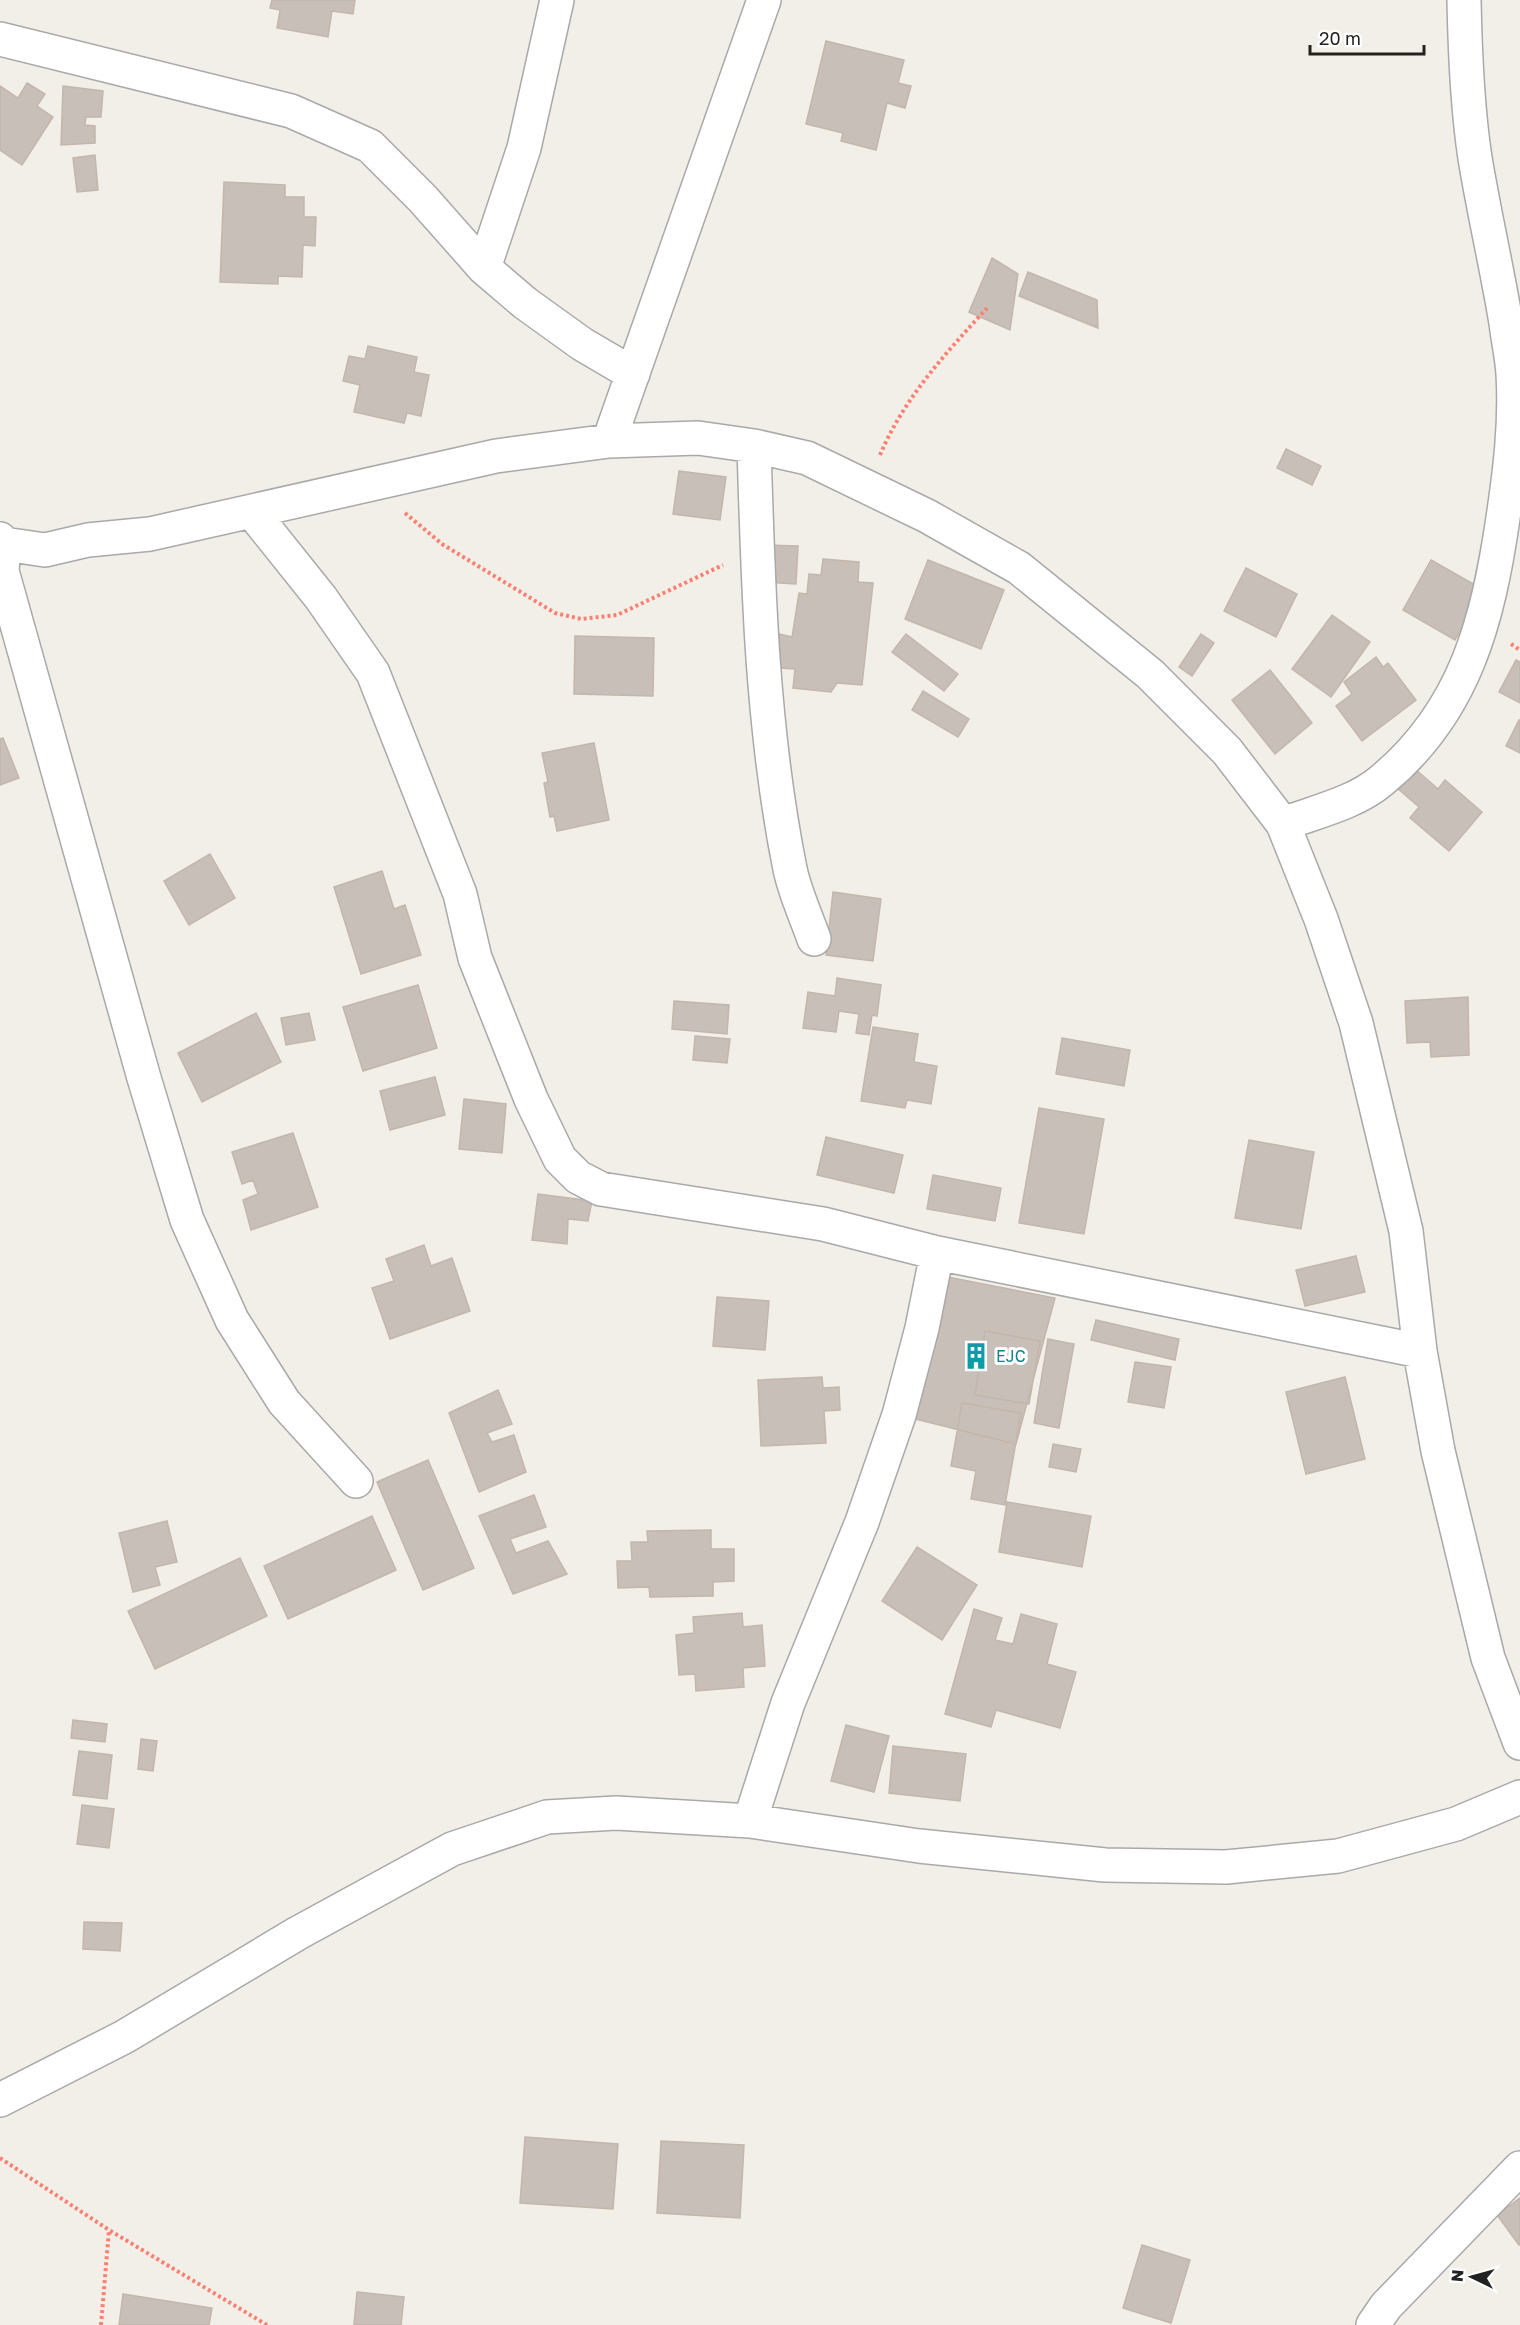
<svg xmlns="http://www.w3.org/2000/svg" width="1520" height="2325" viewBox="0 0 1520 2325" font-family="'Golos Text',sans-serif">
<style>
.building{fill:#c7bfb8;stroke:#c4b6ab;stroke-width:1.5}
.lines{fill:none;stroke-linecap:round;stroke-linejoin:round}
.street-casing{stroke:#a9a9a9;stroke-width:36}
.path{stroke:#fa8072;stroke-width:4;stroke-dasharray:3 3;stroke-linecap:butt}
.street{stroke:#fff;stroke-width:33}
.labels{text-anchor:middle;stroke-width:6;stroke-linejoin:round;paint-order:stroke}
.culture-label{font-size:16px;fill:#0d838f;stroke:#fff;text-anchor:start}
</style>
<rect width="100%" height="100%" fill="#f2efe9"/>
<path class="building" d="M272,0H355L353,14L332,11L328,37L277,28L280,10L270,8Z
M826,41L904,60L898,83L911,86L905,108L887,103L876,150L841,141L843,133L806,124Z
M27,83L45,94L37,106L53,117L22,165L0,150V86L18,98Z
M63,86L103,91L101,117H86L85,125L95,126V143L61,145Z
M95,155L98,190L77,192L73,158Z
M224,182L285,185V197H304V217H316L315,246L303,245L302,277L278,276V284L220,282Z
M992,258L1018,274L1010,330L969,312Z
M1028,272L1097,300L1098,328L1019,296Z
M368,346L417,357L414,372L429,375L421,416L407,413L404,423L354,412L360,385L343,381L349,356L365,359Z
M1286,449L1321,466L1312,485L1277,468Z
M679,471L726,477L720,520L673,514Z
M765,545L798,546L796,584L764,582Z
M823,559L859,562L858,582L873,583L862,685L837,683L831,692L793,688L795,669L780,668L779,634L792,637L799,593L807,594L809,574L821,575Z
M928,560L1004,590L981,649L905,619Z
M1431,560L1484,590L1455,640L1403,610Z
M1246,568L1297,594L1276,637L1224,611Z
M1332,615L1370,642L1331,697L1292,669Z
M906,634L958,674L944,691L892,652Z
M1201,634L1214,643L1192,676L1179,667Z
M575,636L654,638L653,696L574,694Z
M1376,657L1383,667L1388,663L1416,700L1362,741L1336,706L1352,694L1344,682Z
M1516,660L1520,662V703L1499,692Z
M1270,670L1312,723L1275,754L1232,700Z
M923,691L969,719L958,737L912,710Z
M1519,720H1520V753L1506,746Z
M3,738L19,778L0,785V739Z
M594,743L609,820L557,831L554,816L550,817L544,783L548,782L542,753Z
M1414,768L1438,789L1445,780L1482,812L1449,851L1410,818L1419,807L1397,788Z
M210,854L235,898L189,925L164,881Z
M382,871L394,909L405,905L421,955L361,974L334,887Z
M833,892L881,899L873,961L826,955Z
M837,978L881,985L877,1016L872,1015L869,1035L856,1033L859,1014L839,1011L836,1032L803,1028L808,992L835,996Z
M418,985L437,1048L363,1071L343,1007Z
M1468,997L1469,1055L1431,1057L1430,1042L1407,1043L1405,1001Z
M674,1001L729,1005L727,1034L672,1029Z
M256,1013L281,1062L202,1102L178,1053Z
M309,1013L315,1040L286,1045L281,1018Z
M873,1027L918,1034L914,1062L937,1066L931,1104L907,1100L905,1108L861,1101Z
M695,1036L730,1039L727,1063L693,1060Z
M1062,1038L1130,1050L1124,1086L1056,1074Z
M435,1077L445,1115L390,1130L380,1091Z
M464,1099L506,1104L502,1153L459,1149Z
M1039,1108L1104,1119L1084,1234L1019,1223Z
M293,1133L318,1207L251,1230L243,1200L258,1194L253,1180L242,1184L232,1152Z
M826,1137L903,1155L894,1193L817,1175Z
M1249,1140L1314,1152L1301,1229L1235,1218Z
M933,1175L1001,1188L995,1221L927,1209Z
M538,1194L592,1201L588,1221L568,1219L567,1244L532,1240Z
M424,1245L431,1266L452,1258L470,1311L390,1339L372,1288L394,1281L386,1259Z
M1356,1256L1365,1292L1305,1306L1296,1270Z
M932,1274L1055,1298L1016,1444L899,1415Z
M717,1297L769,1301L765,1350L713,1346Z
M1096,1320L1179,1339L1175,1360L1091,1340Z
M985,1331L1040,1341L1029,1404L975,1395Z
M1048,1339L1074,1344L1059,1428L1034,1423Z
M1135,1362L1171,1367L1164,1408L1128,1402Z
M822,1377L823,1388L839,1387L840,1410L824,1411L826,1443L761,1446L758,1380Z
M1345,1377L1365,1459L1306,1474L1286,1392Z
M498,1390L512,1424L487,1433L492,1442L514,1435L526,1472L479,1492L449,1413Z
M962,1403L1021,1413L1005,1505L971,1499L976,1471L951,1466Z
M1053,1444L1081,1449L1076,1472L1049,1467Z
M428,1460L474,1568L423,1590L377,1482Z
M534,1495L546,1527L510,1539L516,1553L548,1541L567,1574L513,1594L479,1516Z
M1007,1502L1091,1516L1082,1567L999,1552Z
M372,1516L396,1570L288,1619L264,1566Z
M167,1521L177,1562L155,1567L160,1585L133,1592L119,1533Z
M711,1530V1549H734V1581L713,1582V1596L650,1597L649,1587L618,1588L617,1561H632L631,1542H648L647,1531Z
M917,1547L977,1585L942,1640L882,1601Z
M240,1558L267,1616L155,1669L128,1611Z
M974,1609L1002,1618L995,1640L1013,1644L1021,1614L1057,1624L1047,1664L1076,1672L1060,1728L996,1710L991,1727L945,1714Z
M742,1613L743,1627L762,1625L765,1666L743,1668L744,1687L696,1691L695,1674L679,1675L676,1635L694,1633L693,1617Z
M73,1720L107,1724L105,1742L71,1738Z
M846,1725L889,1736L874,1792L831,1781Z
M141,1739L157,1741L153,1771L138,1769Z
M893,1746L966,1754L960,1801L889,1793Z
M79,1751L112,1755L107,1799L73,1795Z
M82,1805L114,1809L109,1848L77,1844Z
M84,1922L122,1923L120,1951L83,1949Z
M525,2137L618,2144L613,2209L520,2203Z
M661,2141L744,2145L740,2218L657,2213Z
M1520,2198V2244L1519,2245L1497,2215Z
M1142,2245L1190,2260L1171,2323L1123,2308Z
M357,2292L404,2297L401,2325H354Z
M123,2294L212,2308L209,2325H119Z"/>
<g class="lines">
<defs>
<path id="street" d="M0,39L291,111L370,146L423,199L484,268L525,303L582,344L633,374
M484,268L524,148L557,0
M609,441L764,0
M754,446C758,587 762,730 790,869C795,893 806,916 814,939
M253,513L321,598L373,673L460,894L475,958L531,1099L560,1159L578,1177L601,1189L823,1224L937,1253L1420,1351
M0,539L4,544L45,550L88,540L150,534L496,456L609,441L698,438L754,446L807,458L927,516L1019,568L1150,674L1227,751L1283,824L1321,919L1356,1023L1406,1231L1420,1351L1438,1451L1488,1658L1520,1743
M4,544L2,571L144,1078L187,1220L232,1320L284,1402L356,1481
M1283,824C1315,812 1355,803 1381,781C1465,712 1488,621 1503,518C1510,471 1516,422 1513,374C1512,357 1508,340 1506,323C1497,268 1484,213 1475,158C1467,106 1465,52 1464,0
M750,1821L788,1703L862,1522L899,1415L922,1328L937,1253
M0,2100L124,2037L298,1933L452,1849L547,1817L616,1813L750,1821L919,1846L1105,1865L1226,1867L1338,1856L1456,1824L1520,1797
M1373,2325L1386,2306L1520,2168"/>
</defs>
<use href="#street" class="street-casing"/>
<path class="path" d="M880,455C904,398 946,353 987,308
M405,513L442,544L555,613L581,619L617,615L723,565
M1511,644L1520,650
M0,2158L109,2230L267,2325
M101,2325L109,2230"/>
<use href="#street" class="street"/>
</g>
<defs>
<symbol id="building-bare" viewBox="-9 -9 18 18"><path d="M-4-6H4V6H1V3H-1V6H-4ZM-2.5-4.3h1.7v1.8h-1.7ZM.8-4.3h1.7v1.8H.8ZM-2.5-1h1.7V.8h-1.7ZM.8-1h1.7V.8H.8Z" fill="#0f9aa8" stroke="#fff" stroke-width="2.5" paint-order="stroke"/></symbol>
</defs>
<g fill-rule="evenodd">
<use href="#building-bare" x="957" y="1337" width="38" height="38"/>
</g>
<g class="labels">
<g class="culture-label">
<text x="996" y="1362">EJC</text>
</g>
</g>
<g transform="translate(1472 2277) rotate(275)" stroke="#ffffff" stroke-width="4.5" paint-order="stroke">
<path d="M0-4.5L10 22L0 15L-10 22Z" fill="#222222"/>
<text y="-9" font-size="16" font-weight="bold" text-anchor="middle" fill="#222222">N</text>
</g>
<path d="M1310 45v9h114v-9" fill="none" stroke="#222222" stroke-width="3"/>
<text x="1319" y="45" font-size="18" fill="#222222" stroke="#ffffff" stroke-width="4.5" paint-order="stroke">20 m</text>
</svg>
